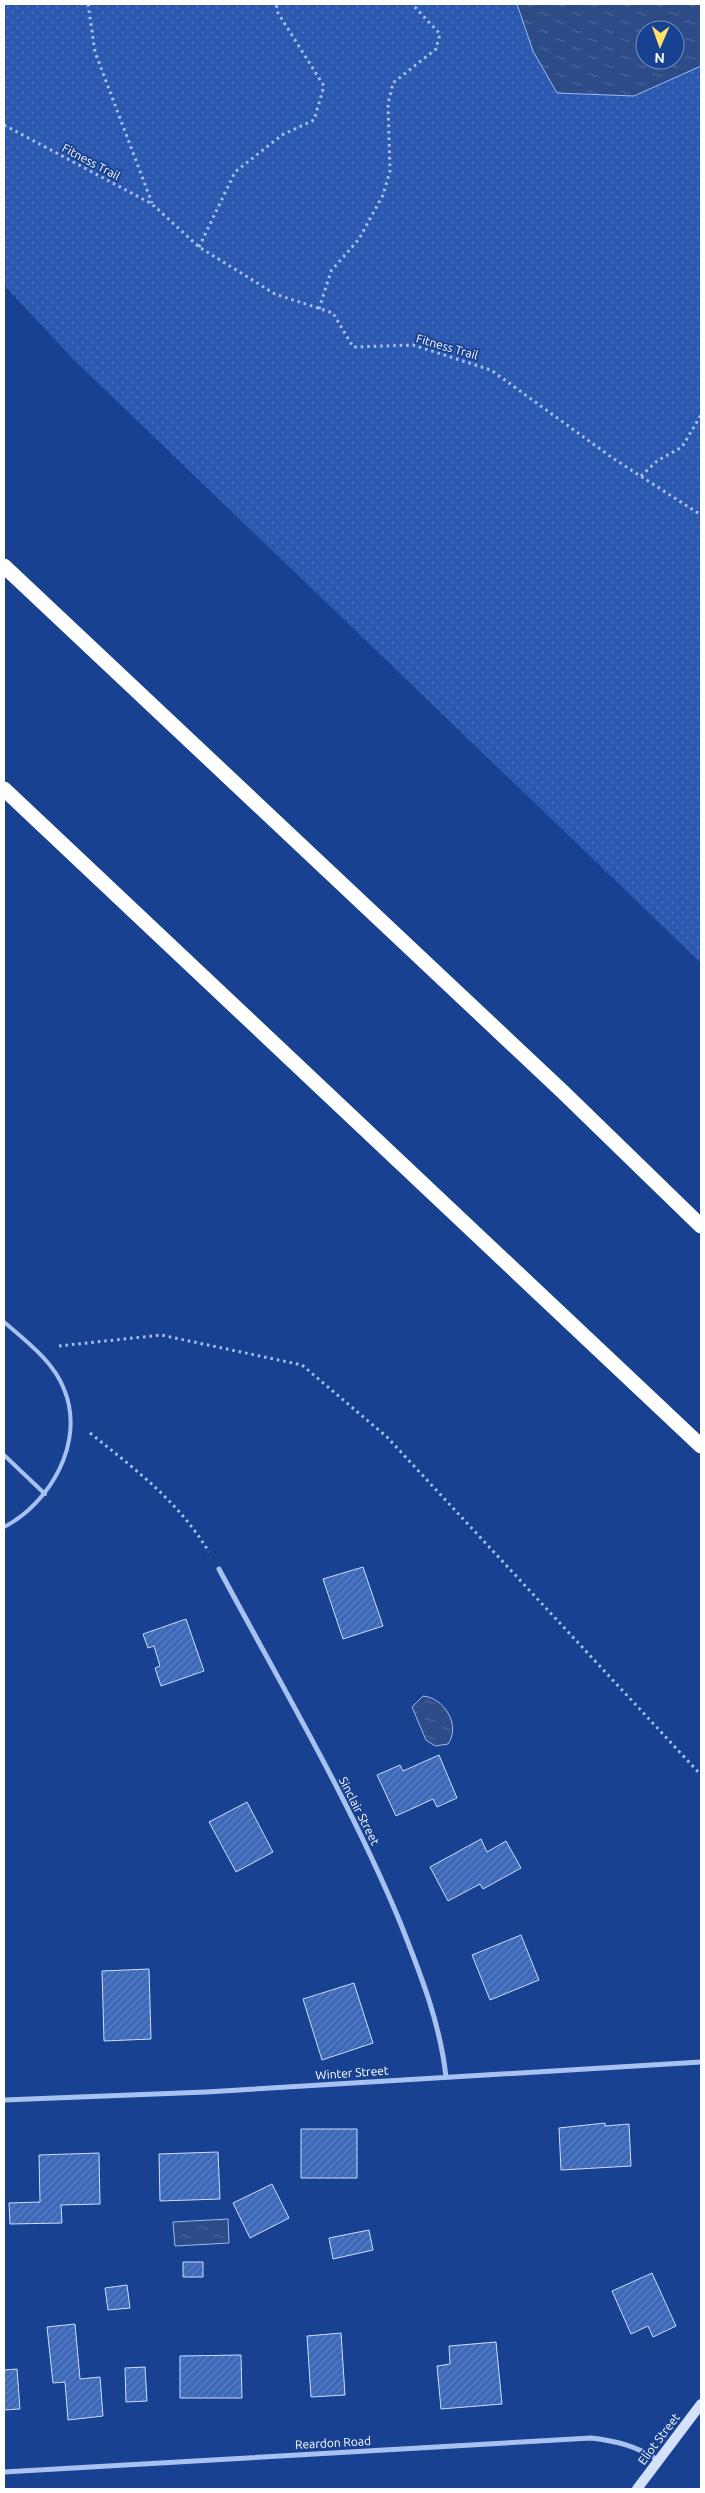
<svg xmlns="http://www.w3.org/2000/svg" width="705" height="2493" viewBox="0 0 705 2493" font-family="Ubuntu,sans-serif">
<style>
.park{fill:url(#park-dots);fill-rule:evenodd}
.water{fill:url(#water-ripples);stroke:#99baf2;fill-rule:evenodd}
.building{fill:url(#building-hatch);stroke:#cddefb}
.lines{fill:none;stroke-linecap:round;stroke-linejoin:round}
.path{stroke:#a7c1f0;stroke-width:3;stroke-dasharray:2.5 4;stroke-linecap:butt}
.lane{stroke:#a7c1f0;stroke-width:4}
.street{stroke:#a7c1f0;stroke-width:5}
.secondary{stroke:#d4e1fb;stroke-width:10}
.highway{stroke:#fff;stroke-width:15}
.labels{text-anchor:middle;stroke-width:4;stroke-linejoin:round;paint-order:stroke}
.street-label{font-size:12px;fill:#fff;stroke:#184191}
</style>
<defs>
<pattern id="park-dots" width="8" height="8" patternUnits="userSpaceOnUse" patternTransform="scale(1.25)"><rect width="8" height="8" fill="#2b59b0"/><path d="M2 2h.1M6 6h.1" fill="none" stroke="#4b72bc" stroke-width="1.8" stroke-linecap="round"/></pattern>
<pattern id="water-ripples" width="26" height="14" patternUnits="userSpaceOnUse" patternTransform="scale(1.25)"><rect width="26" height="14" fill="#2d4b87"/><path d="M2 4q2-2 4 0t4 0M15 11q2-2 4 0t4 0" fill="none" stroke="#4c6699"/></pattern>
<pattern id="building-hatch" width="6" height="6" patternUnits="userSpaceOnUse" patternTransform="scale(1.25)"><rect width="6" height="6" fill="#3d68b8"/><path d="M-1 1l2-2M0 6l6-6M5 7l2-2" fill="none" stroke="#5a7fc3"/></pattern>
</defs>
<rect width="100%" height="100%" fill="#184191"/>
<path class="park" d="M4,4H701V963L72,358L4,285ZM645,30H675V60H645Z"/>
<path class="water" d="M517,4H701V66L634,96L557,93L533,51ZM645,30H675V60H645Z
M423,1696C445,1698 461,1726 448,1744L435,1746L426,1740L412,1707Z
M228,2219L229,2243L175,2246L173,2222Z"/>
<path class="building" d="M363,1567L383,1626L343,1639L323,1579Z
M186,1619L204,1671L161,1686L155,1668L160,1666L154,1646L148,1648L143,1634Z
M439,1755L457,1798L437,1807L433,1799L396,1816L377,1775L400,1765L403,1771Z
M247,1802L273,1852L236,1872L209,1822Z
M481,1839L487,1852L506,1841L521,1868L483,1889L480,1884L448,1901L430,1867Z
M521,1935L539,1980L490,2000L472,1955Z
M149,1969L151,2039L104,2041L102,1971Z
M354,1983L373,2043L322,2060L303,1999Z
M605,2123V2126L629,2124L631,2166L561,2170L559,2128Z
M301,2129H357V2178H301Z
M218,2152L220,2199L160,2201L159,2154Z
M99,2153L100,2204L61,2205L62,2223L10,2224L9,2203L40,2202L39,2155Z
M272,2184L289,2218L250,2238L233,2203Z
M369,2230L373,2250L333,2259L329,2238Z
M183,2262H203V2277H183Z
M652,2273L676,2326L653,2337L648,2326L631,2334L612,2291Z
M127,2285L130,2308L108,2310L105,2288Z
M75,2324L80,2379L100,2377L103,2416L68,2420L65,2382L53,2383L47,2327Z
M341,2333L345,2395L311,2397L307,2336Z
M496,2342L502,2404L441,2409L437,2366L450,2364L449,2346Z
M241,2355L242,2398H180V2356Z
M145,2367L147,2401L126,2402L125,2368Z
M17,2369L20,2409L4,2410V2370Z"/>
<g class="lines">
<path class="path" d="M88,4L95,52L152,203
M4,125L152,204L199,247L275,294L333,313L353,347L413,345L491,370L614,459L701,515
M199,247L235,172L282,135L314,120L324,86L278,13L276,4
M319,309L331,271L359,239L383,195L390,171L388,104L393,83L436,49L440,34L412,4
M641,476L657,461L682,447L701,415
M59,1346L161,1335L302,1365L387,1437L701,1775
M90,1433C136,1470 178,1501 209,1552"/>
<path class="lane" d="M4,1322C26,1341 53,1361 64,1389C86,1442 50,1503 4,1527
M4,1455L45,1494"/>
<path class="street" d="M219,1569C281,1685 349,1799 400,1922C420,1973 440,2022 446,2077
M4,2100L206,2092L701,2062
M4,2472L591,2438C617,2441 636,2446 658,2460"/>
<path class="secondary" d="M637,2489L701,2404"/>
<path class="highway" d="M4,566L563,1092L701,1226
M4,789L701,1446"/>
</g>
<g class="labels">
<g class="street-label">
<text transform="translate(91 162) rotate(28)" y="4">Fitness Trail</text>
<text transform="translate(447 347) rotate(16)" y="4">Fitness Trail</text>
<text transform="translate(359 1811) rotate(63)" y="4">Sinclair Street</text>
<text transform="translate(352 2073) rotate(-4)" y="4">Winter Street</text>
<text transform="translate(659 2439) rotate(-53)" y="4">Eliot Street</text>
<text transform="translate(333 2443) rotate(-3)" y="4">Reardon Road</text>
</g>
</g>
<rect width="705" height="2493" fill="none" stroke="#ffffff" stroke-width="10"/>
<g transform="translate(660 45) rotate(182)"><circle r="24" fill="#184191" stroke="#748dbd"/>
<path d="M0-4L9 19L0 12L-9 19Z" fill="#ffe165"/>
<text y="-8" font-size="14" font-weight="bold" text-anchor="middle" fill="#ffffff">N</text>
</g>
</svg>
